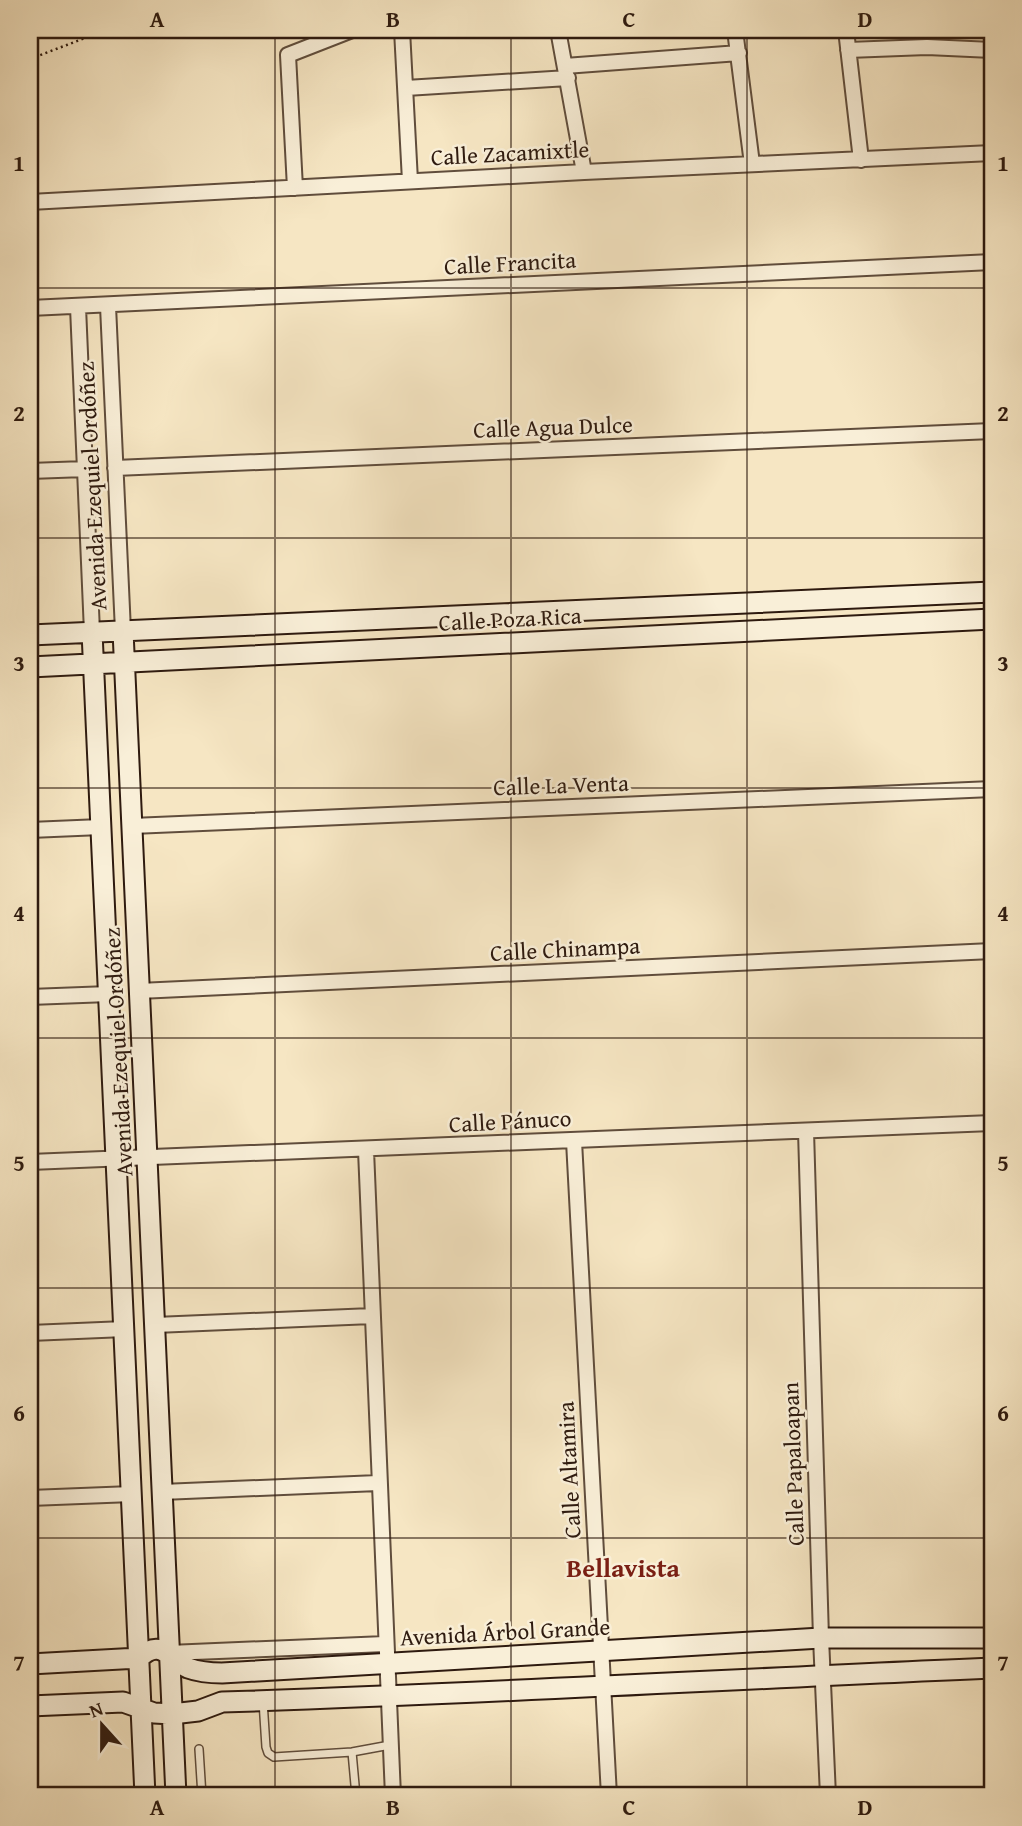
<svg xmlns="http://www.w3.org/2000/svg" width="1022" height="1826" viewBox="0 0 1022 1826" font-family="'Gentium Book Plus',serif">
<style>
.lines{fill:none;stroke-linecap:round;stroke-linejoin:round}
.lane-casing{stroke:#604d3c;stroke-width:10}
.street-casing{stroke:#604d3c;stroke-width:18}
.secondary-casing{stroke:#2e1a0f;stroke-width:23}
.path{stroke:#2e1a0f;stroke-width:2.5;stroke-dasharray:2 3.5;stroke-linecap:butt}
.lane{stroke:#f9efd8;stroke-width:7}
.street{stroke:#f9efd8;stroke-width:14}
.secondary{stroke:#f9efd8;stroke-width:19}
.grid{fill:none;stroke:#2e1a0f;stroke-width:2;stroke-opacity:0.55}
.labels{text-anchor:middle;stroke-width:5;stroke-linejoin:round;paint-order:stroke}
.street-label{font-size:23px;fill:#2e1a0f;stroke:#f9efd8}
.quarter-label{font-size:26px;font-weight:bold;fill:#7a1f14;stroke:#f9efd8}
.neatline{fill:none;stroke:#2e1a0f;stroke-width:2.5}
.grid-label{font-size:23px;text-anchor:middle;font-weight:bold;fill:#2e1a0f}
</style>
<rect width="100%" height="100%" fill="#f6e6c3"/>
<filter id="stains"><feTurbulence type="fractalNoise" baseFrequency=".00286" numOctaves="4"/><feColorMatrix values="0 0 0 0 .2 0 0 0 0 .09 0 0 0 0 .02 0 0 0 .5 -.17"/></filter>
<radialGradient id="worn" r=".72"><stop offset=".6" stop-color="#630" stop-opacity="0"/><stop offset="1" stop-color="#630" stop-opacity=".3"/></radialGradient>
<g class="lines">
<defs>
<path id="lane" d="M263,1701L266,1747L268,1753L274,1757L352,1752L390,1745
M199,1749L202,1796
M352,1752L356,1796"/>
<path id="street" d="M402,30L410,181
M558,30L584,172
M735,30L752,164
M846,30L861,160
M848,50L927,47L992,50
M565,66L739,53
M406,88L568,78
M295,188L288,55L352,30
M30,202L584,172L992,153
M108,306L123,631
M78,307L92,632
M30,308L992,262
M115,468L992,431
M30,471L85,469
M132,826L992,789
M30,830L101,827
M139,991L992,951
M30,997L109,994
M806,1131L821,1638L828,1796
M574,1141L609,1796
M366,1150L393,1796
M30,1162L992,1123
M155,1325L372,1316
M30,1333L125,1329
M162,1492L378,1483
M30,1498L132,1494
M169,1653L385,1644"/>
<path id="secondary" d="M123,631L176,1796
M92,632L145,1796
M30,635L992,592
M30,667L992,619
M30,1664L139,1658C161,1637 169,1659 188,1668C199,1672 210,1673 222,1673L821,1638H992
M30,1706L123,1702L154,1713L172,1714L198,1711L222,1702C479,1694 735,1679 992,1668"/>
</defs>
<use href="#lane" class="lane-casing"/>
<use href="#street" class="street-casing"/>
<use href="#secondary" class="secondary-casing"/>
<path class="path" d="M30,59L106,30"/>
<use href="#lane" class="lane"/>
<use href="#street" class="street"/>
<use href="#secondary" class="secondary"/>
</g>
<path class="grid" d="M275,30V1796M511,30V1796M747,30V1796M30,288H992M30,538H992M30,788H992M30,1038H992M30,1288H992M30,1538H992"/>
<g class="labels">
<g class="street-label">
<text transform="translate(510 153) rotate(-3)" y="8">Calle Zacamixtle</text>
<text transform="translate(510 263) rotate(-3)" y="8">Calle Francita</text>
<text transform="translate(553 427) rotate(-2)" y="8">Calle Agua Dulce</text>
<text transform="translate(92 486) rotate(-93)" y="8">Avenida Ezequiel Ordóñez</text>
<text transform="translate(510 619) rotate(-3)" y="8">Calle Poza Rica</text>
<text transform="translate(561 785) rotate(-2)" y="8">Calle La Venta</text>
<text transform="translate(565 949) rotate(-3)" y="8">Calle Chinampa</text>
<text transform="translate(118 1052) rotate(-93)" y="8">Avenida Ezequiel Ordóñez</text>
<text transform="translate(510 1121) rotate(-3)" y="8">Calle Pánuco</text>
<text transform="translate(793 1464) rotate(-92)" y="8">Calle Papaloapan</text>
<text transform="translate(569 1470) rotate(-93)" y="8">Calle Altamira</text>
<text transform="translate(505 1632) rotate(-3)" y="8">Avenida Árbol Grande</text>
</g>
<g class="quarter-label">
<text x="623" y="1577">Bellavista</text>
</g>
</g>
<rect width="1022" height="1826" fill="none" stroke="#f6e6c3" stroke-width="77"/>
<g transform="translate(102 1725) rotate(339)" stroke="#f9efd8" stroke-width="5" paint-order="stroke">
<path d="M0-5L12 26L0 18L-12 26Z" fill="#2e1a0f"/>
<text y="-10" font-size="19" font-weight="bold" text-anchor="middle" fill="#2e1a0f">N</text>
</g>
<rect x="38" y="38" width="946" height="1749" class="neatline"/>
<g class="grid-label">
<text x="157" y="27">A</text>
<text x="393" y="27">B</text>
<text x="629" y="27">C</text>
<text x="865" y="27">D</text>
<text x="19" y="171">1</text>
<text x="1003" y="171">1</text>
<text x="19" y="421">2</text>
<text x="1003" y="421">2</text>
<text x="19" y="671">3</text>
<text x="1003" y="671">3</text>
<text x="19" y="921">4</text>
<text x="1003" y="921">4</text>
<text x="19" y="1171">5</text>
<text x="1003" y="1171">5</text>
<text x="19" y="1421">6</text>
<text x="1003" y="1421">6</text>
<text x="19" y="1671">7</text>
<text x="1003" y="1671">7</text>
<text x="157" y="1815">A</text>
<text x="393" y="1815">B</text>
<text x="629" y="1815">C</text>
<text x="865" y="1815">D</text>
</g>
<rect width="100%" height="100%" filter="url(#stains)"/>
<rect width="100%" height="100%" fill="url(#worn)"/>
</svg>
